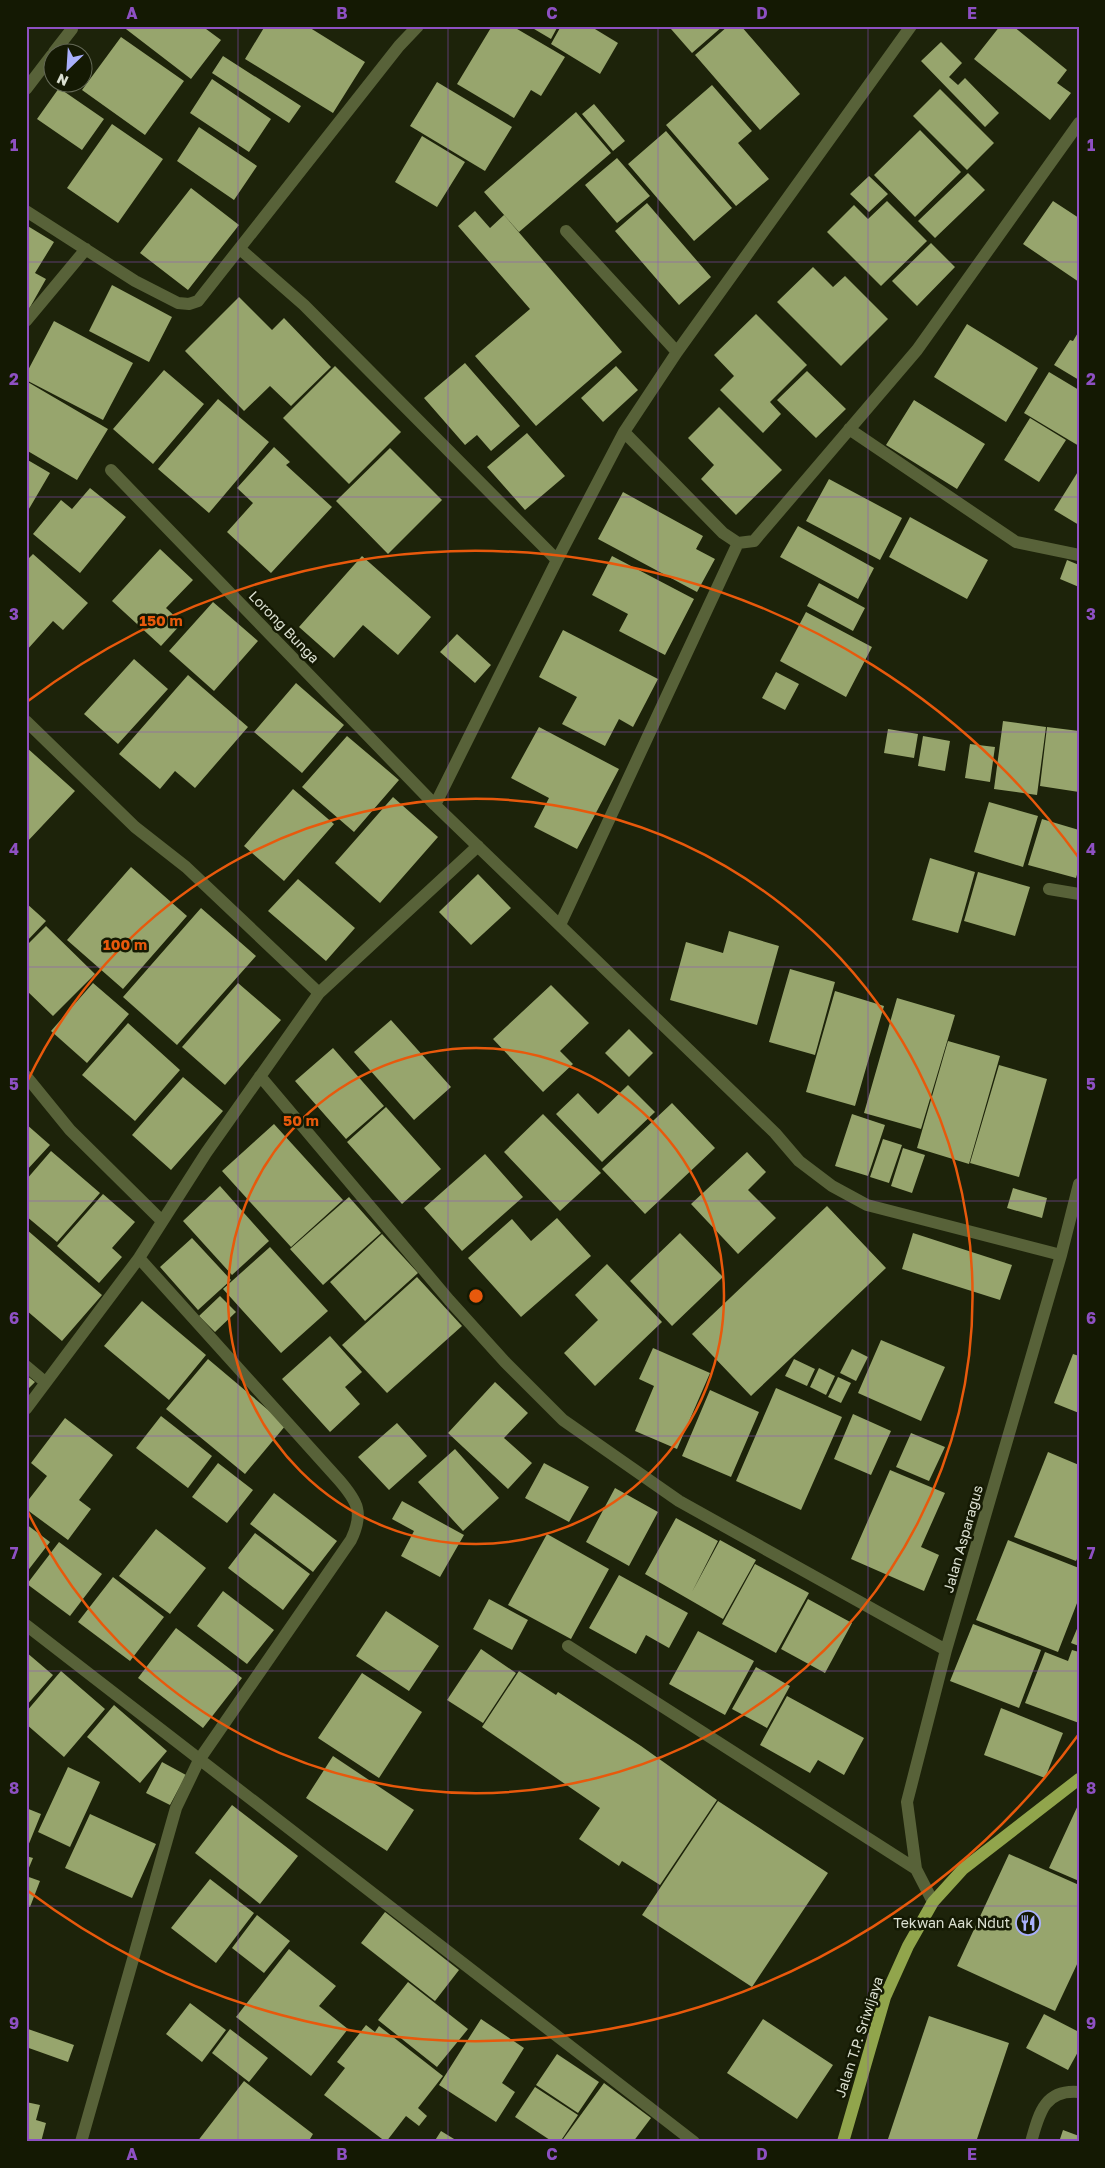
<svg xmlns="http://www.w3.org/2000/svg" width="1105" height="2168" viewBox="0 0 1105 2168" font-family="'Golos Text',sans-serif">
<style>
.building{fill:#97a56d}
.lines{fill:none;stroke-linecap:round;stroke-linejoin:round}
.minor{stroke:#586239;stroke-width:12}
.major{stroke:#91a54c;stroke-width:12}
.grid{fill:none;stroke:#8e50c3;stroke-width:1;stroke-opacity:0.55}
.ring{fill:none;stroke:#e8590c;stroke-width:2.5}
.labels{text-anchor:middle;stroke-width:5;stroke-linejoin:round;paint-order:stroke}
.street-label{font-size:14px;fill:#dce1d2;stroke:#141903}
.poi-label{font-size:14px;fill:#dce1d2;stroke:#141903;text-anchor:end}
.centre{fill:#e8590c;stroke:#141903;stroke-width:2.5}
.ring-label{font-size:15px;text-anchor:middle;font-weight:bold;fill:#e8590c;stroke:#141903;stroke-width:5;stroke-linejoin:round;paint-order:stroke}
.neatline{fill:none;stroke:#8e50c3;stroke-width:2}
.grid-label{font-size:16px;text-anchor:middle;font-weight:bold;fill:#8e50c3}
</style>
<rect width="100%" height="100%" fill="#1d230a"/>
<path class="building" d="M122,26H202L221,40L191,79Z
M265,26H307L365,62L333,113L245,59Z
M492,26H512L565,57L541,96L531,90L514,118L457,84Z
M529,26H558L551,39Z
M561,26H590L618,43L600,74L551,44Z
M674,26H723L692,53L671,29Z
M728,26H741L800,94L760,130L695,55Z
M1000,26H1013L1067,70L1057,83L1071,93L1050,120L974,59Z
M121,37L184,81L145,135L82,90Z
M941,42L962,63L949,77L958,85L965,78L999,113L985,127L921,61Z
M223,56L301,106L289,123L212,73Z
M212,79L271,119L249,152L190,113Z
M437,82L512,127L485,171L410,126Z
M712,85L752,131L738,143L769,179L736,206L666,125Z
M59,88L104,119L82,150L37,119Z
M940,89L994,143L967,170L913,116Z
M594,104L625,141L613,151L582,114Z
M576,112L611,153L519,232L484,192Z
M112,124L163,159L118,223L67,188Z
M199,127L257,166L234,200L177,161Z
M920,130L961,172L915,217L874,175Z
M666,131L732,208L694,241L628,164Z
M422,136L465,162L437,207L395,182Z
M617,158L650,196L617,223L585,185Z
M968,173L985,190L935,238L918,221Z
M869,176L888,194L869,212L850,194Z
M191,188L239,225L188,290L140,253Z
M887,201L927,241L881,286L827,232L854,205L868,219Z
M1053,201L1079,218V282L1023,244Z
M647,203L711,277L679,305L615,231Z
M475,211L490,228L504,215L622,352L536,426L475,356L530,309L458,226Z
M26,225L54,242L35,273L46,279L29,309L26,308Z
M931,243L955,267L917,306L892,281Z
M813,267L833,287L845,276L888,319L841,366L777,302Z
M112,285L172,317L149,362L89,331Z
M239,297L272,330L284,318L331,367L291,406L270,386L244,411L185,351Z
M756,314L807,365L770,402L781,414L763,433L720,390L734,376L714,355Z
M54,321L133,363L103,420L26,380V374Z
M967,324L1038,368L1006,422L934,377Z
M1079,331V380L1054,365L1070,340L1073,341Z
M465,363L520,426L491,451L477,435L465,445L424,398Z
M335,366L401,432L349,484L283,418Z
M616,366L638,390L603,422L581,398Z
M164,370L204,404L153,464L113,429Z
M807,371L846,409L816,438L777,400Z
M1049,372L1079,390V446L1024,413Z
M26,381L108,429L77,480L26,450Z
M218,399L269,442L209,513L158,469Z
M914,400L985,444L957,489L886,445Z
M719,407L782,470L736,515L701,479L714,465L688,438Z
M1030,418L1066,440L1039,482L1004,460Z
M527,433L565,476L525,510L487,467Z
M274,447L290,462L286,465L332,507L271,573L227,532L253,503L237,488Z
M390,448L442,500L388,554L336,501Z
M26,459L50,473L26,514Z
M1079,470V525L1054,510Z
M829,479L902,518L880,560L806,521Z
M90,488L126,517L80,573L33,534L61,500L72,509Z
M623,492L703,536L696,549L715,559L697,592L598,539Z
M910,517L988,560L967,599L889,557Z
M798,526L874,568L858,599L780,557Z
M160,549L193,580L166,608L182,623L161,646L112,601Z
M33,554L88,603L63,630L53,621L26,651V561Z
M362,556L431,617L398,655L363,625L334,658L299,627Z
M612,556L694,599L665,655L619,631L628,614L592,595Z
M1067,560L1079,565V587L1060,579Z
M819,583L865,608L853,631L807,606Z
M213,602L258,641L214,691L169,651Z
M806,612L872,647L846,697L780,661Z
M563,630L658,679L633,727L619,719L605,746L562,724L577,697L539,677Z
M457,634L491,665L475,683L440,652Z
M134,659L168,689L118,744L84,714Z
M776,672L799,684L785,710L762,698Z
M188,675L248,727L195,788L175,771L160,789L119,754Z
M296,683L344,725L302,773L254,732Z
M1003,721L1046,727L1037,795L994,789Z
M539,727L619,769L577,849L534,827L549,798L511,778Z
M1047,727L1079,731V792L1040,786Z
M888,729L918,734L914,758L884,753Z
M347,736L399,780L354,832L302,787Z
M923,736L950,741L945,771L918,766Z
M970,744L995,747L990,782L965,778Z
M26,747L75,791L26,843Z
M293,789L334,824L284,881L244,846Z
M393,797L438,837L380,903L335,863Z
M989,802L1038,816L1023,867L974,852Z
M1042,819L1079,830V868L1076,878L1028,865Z
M930,858L975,872L958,933L912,920Z
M131,867L187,916L123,989L67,940Z
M978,872L1030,887L1015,936L964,921Z
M478,874L511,908L471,945L439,912Z
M298,879L355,928L326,961L268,911Z
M26,903L46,921L26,942Z
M201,908L256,956L177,1045L123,997Z
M46,926L95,974L53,1016L26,990V946Z
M729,931L779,946L757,1025L670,1000L686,942L723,953Z
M790,969L835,982L815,1055L769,1042Z
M93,983L129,1014L87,1063L51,1031Z
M238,983L281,1020L225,1085L182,1047Z
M551,985L589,1023L560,1051L573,1064L543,1092L493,1039Z
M835,991L884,1006L855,1106L806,1092Z
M897,998L955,1015L921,1129L864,1113Z
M391,1020L451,1087L414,1120L354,1052Z
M128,1023L180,1070L135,1121L82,1075Z
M629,1029L653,1053L629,1077L605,1053Z
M948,1041L1000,1056L969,1164L917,1148Z
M333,1048L384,1106L346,1139L295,1081Z
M999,1065L1047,1079L1019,1177L970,1163Z
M183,1077L223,1111L171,1170L132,1135Z
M628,1085L655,1112L602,1162L556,1114L578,1093L598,1114Z
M672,1103L715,1148L645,1214L602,1169Z
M386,1107L441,1169L402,1204L347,1142Z
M543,1114L601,1173L560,1211L504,1152Z
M852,1114L885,1125L868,1176L835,1166Z
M26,1124L50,1145L26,1171Z
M274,1124L343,1200L291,1247L222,1171Z
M883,1139L902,1145L889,1183L870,1177Z
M903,1148L925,1155L912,1193L891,1186Z
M51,1151L100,1193L57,1242L26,1216V1180Z
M747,1152L766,1172L748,1190L776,1218L738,1254L691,1204Z
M485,1154L523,1197L462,1251L424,1208Z
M220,1186L269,1241L232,1275L183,1221Z
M1013,1188L1047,1198L1042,1218L1007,1208Z
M103,1194L135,1222L112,1248L122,1257L99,1283L57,1246Z
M349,1197L381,1233L323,1285L290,1249Z
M827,1206L886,1268L751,1396L692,1334Z
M557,1218L591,1256L521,1317L468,1258L512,1219L531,1241Z
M26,1229L102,1295L62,1341L26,1310Z
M680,1233L723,1277L672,1326L630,1281Z
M913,1233L1012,1265L1000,1300L902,1269Z
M382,1234L418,1273L365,1321L330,1282Z
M192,1238L231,1280L198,1310L160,1267Z
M270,1247L328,1311L281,1353L223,1289Z
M607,1264L662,1322L595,1386L564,1353L598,1320L575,1295Z
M417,1277L462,1326L387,1393L342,1345Z
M220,1296L236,1312L215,1332L199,1316Z
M142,1301L206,1355L169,1400L104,1346Z
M330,1336L362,1372L345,1387L360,1404L330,1432L282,1379Z
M881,1340L945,1367L921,1421L858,1393Z
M653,1348L710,1373L677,1449L635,1431L654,1386L639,1379Z
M852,1349L868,1357L856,1381L840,1373Z
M1073,1354L1079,1356V1413L1054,1403Z
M208,1359L286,1425L245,1474L166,1409Z
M794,1359L815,1369L807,1386L785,1376Z
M819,1368L835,1376L826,1395L810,1387Z
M26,1375L35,1382L26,1391Z
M838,1377L851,1383L841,1403L828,1397Z
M495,1382L528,1413L504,1438L532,1463L508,1489L448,1433Z
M776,1388L842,1417L801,1510L736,1481Z
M710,1390L759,1412L731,1477L682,1456Z
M853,1414L891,1431L871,1475L834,1459Z
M161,1416L212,1456L188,1488L136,1448Z
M65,1418L113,1455L79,1500L91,1509L68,1540L26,1509V1503L47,1476L31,1463Z
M397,1423L427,1456L389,1490L358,1457Z
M911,1433L945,1447L929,1481L896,1467Z
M455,1449L499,1498L463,1531L418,1482Z
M1048,1452L1079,1465V1555L1076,1561L1014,1537Z
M218,1463L253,1490L227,1523L192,1497Z
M544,1463L589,1487L569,1522L525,1498Z
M890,1470L945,1493L921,1547L939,1555L924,1591L851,1559Z
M615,1488L658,1512L629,1566L586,1542Z
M274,1493L337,1541L313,1572L250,1524Z
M402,1501L464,1535L440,1577L401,1556L414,1531L392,1519Z
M676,1518L718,1541L692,1592L720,1540L756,1560L723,1619L645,1574Z
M26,1524L50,1542L26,1573Z
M156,1529L206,1568L170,1614L119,1576Z
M255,1533L310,1574L283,1610L228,1568Z
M547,1534L609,1569L571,1639L508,1605Z
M1008,1540L1079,1568V1598L1058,1652L976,1620Z
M59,1542L102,1574L70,1616L27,1584Z
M755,1564L809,1593L776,1653L722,1624Z
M619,1575L688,1613L669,1648L646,1635L636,1654L589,1628Z
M113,1577L164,1617L130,1661L78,1622Z
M223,1591L274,1630L247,1664L197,1626Z
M489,1599L528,1620L512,1650L473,1629Z
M808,1599L852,1623L825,1673L781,1649Z
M386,1611L439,1646L409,1691L356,1656Z
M973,1624L1041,1650L1019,1708L950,1681Z
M1079,1624V1646L1071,1643Z
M176,1628L242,1678L203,1728L138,1678Z
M698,1631L754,1661L725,1715L669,1684Z
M481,1649L516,1673L483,1723L447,1700Z
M1072,1650L1079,1652V1723L1025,1703L1045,1652L1068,1661Z
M26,1652L53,1675L26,1706Z
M756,1667L790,1686L767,1728L732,1709Z
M61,1671L105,1709L64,1757L26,1724V1712Z
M519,1671L556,1695L558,1692L641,1746L717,1800L660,1885L622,1861L619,1866L579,1839L600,1808L482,1727Z
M362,1673L422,1712L379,1778L318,1738Z
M787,1696L864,1738L844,1775L818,1760L810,1773L760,1745Z
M114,1705L167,1751L140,1783L87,1737Z
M1001,1708L1063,1733L1045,1778L984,1755Z
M333,1756L414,1810L387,1851L306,1798Z
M162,1762L186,1775L170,1805L146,1793Z
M68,1767L100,1782L70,1847L38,1832Z
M718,1801L828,1873L752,1987L642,1915Z
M1079,1803V1881L1049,1868Z
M232,1805L298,1856L260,1904L195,1853Z
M26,1808L41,1814L26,1851Z
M90,1814L156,1844L132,1898L65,1868Z
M1009,1854L1079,1885V1960L1055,2011L957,1966Z
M26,1856L33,1858L26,1875Z
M26,1876L40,1881L30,1907L26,1906Z
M210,1879L254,1913L216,1963L171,1928Z
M385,1912L459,1970L435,2001L361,1943Z
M257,1915L290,1941L264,1973L232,1948Z
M289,1949L336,1986L319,2006L348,2029L311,2076L236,2017Z
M408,1982L468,2029L437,2067L378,2020Z
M190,2003L226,2030L202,2062L166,2034Z
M1044,2014L1079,2032V2050L1068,2070L1026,2048Z
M929,2016L1009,2043L976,2142H887Z
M481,2019L524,2048L502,2083L515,2092L496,2122L439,2085Z
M763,2019L833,2065L797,2119L727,2073Z
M366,2025L375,2032L379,2026L443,2076L418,2108L427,2116L419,2126L406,2116L386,2142L324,2095L345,2068L337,2062Z
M28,2029L74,2045L68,2062L26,2047Z
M230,2029L268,2058L249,2082L212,2053Z
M557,2054L599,2082L578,2113L536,2085Z
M244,2081L313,2134L310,2139L314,2142H197Z
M604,2083L651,2118L633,2142H561Z
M535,2087L578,2115L560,2142H553L515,2117Z
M26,2102L40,2105L36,2120L46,2123L41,2142H26Z
M1063,2130L1079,2136V2142H1059Z
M441,2131L459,2142H434Z"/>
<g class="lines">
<path class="minor" d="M911,26L677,352L624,432L557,560L435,805L775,1133L799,1161L832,1186L867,1205L1061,1255
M54,52L72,29
M26,89L52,55
M26,211L135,281L178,303L189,304L198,301L399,46L418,26
M566,231L677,352
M240,249L304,305L557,560
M26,321L86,249
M849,429L1016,542L1079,555
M624,432L723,533L738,543L754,541L917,350L1079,123
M111,470L435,805
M26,721L135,827L186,867L319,993L206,1153L139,1258L26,1409
M1049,889L1079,894
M560,925L738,543
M319,993L478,846
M26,1076L70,1130L161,1220
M260,1076L449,1300L505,1362L563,1420L679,1501L946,1650
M26,1366L45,1382
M26,1625L694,2142
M568,1646L916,1869
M933,1902L916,1869L907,1802L946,1650L1061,1255L1079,1184
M81,2142L176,1808L199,1760L351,1540C364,1513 358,1502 339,1480L139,1258
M1031,2142C1039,2114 1044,2089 1079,2092"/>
<path class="major" d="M843,2142L885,1997L908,1946L933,1902L963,1869L1079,1779"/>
</g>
<path class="grid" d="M238,26V2142M448,26V2142M658,26V2142M868,26V2142M26,262H1079M26,497H1079M26,732H1079M26,967H1079M26,1201H1079M26,1436H1079M26,1671H1079M26,1906H1079"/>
<g class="ring">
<circle cx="476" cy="1296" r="248"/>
<path d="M27 1082A497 497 0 1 1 27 1510"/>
<path d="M1079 1734A745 745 0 0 1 28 1891M28 701A745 745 0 0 1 1079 858"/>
</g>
<defs>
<symbol id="restaurant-ring" viewBox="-11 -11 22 22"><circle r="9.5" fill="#141903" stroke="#a9b0fc" stroke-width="1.5"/><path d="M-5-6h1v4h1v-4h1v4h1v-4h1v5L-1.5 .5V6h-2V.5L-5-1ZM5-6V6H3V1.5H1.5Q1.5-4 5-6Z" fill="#a9b0fc"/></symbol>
</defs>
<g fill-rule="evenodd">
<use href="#restaurant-ring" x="1014" y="1909" width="28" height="28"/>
</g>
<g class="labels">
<g class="street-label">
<text transform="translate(284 627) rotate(46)" y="5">Lorong Bunga</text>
<text transform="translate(963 1539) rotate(-74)" y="5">Jalan Asparagus</text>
<text transform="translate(859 2037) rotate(-72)" y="5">Jalan T.P. Sriwijaya</text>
</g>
<g class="poi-label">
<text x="1010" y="1928">Tekwan Aak Ndut</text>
</g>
</g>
<circle cx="476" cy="1296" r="8" class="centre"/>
<g class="ring-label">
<text x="161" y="626">150 m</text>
<text x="125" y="950">100 m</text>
<text x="301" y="1126">50 m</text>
</g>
<rect width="1105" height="2168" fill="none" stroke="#141903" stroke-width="55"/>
<g transform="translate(68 68) rotate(205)"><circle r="24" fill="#141903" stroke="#646956"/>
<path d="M0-4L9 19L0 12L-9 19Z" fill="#a9b0fc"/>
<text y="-8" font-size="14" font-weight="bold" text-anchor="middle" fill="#dce1d2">N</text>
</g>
<rect x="28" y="28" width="1050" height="2112" class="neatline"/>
<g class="grid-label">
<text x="132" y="19">A</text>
<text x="342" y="19">B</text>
<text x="552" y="19">C</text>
<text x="762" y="19">D</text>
<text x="972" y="19">E</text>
<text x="14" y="151">1</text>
<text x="1091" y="151">1</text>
<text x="14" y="385">2</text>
<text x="1091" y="385">2</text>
<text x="14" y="620">3</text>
<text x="1091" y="620">3</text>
<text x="14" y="855">4</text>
<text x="1091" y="855">4</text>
<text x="14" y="1090">5</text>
<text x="1091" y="1090">5</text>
<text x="14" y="1324">6</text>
<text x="1091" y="1324">6</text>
<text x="14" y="1559">7</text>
<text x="1091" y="1559">7</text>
<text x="14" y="1794">8</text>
<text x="1091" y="1794">8</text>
<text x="14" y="2029">9</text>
<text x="1091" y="2029">9</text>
<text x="132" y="2160">A</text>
<text x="342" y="2160">B</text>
<text x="552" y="2160">C</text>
<text x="762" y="2160">D</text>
<text x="972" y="2160">E</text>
</g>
</svg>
